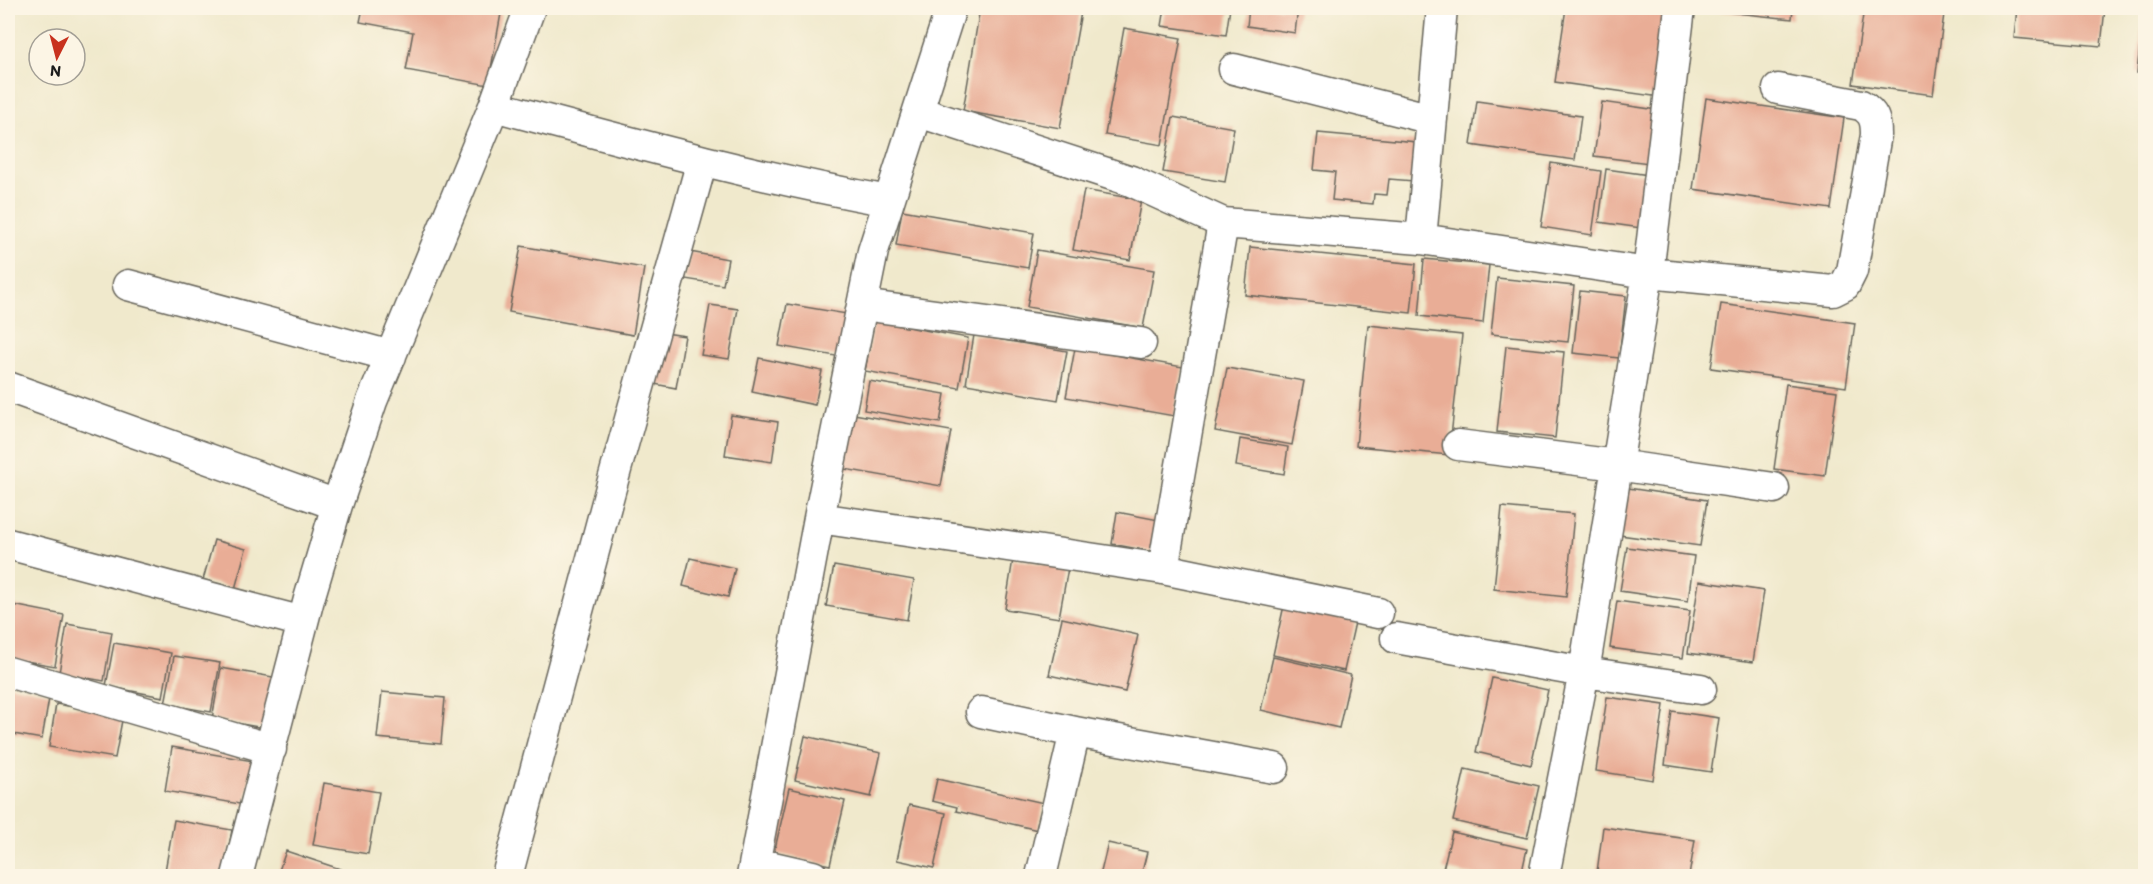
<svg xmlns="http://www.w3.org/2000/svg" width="2153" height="884" viewBox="0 0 2153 884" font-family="Itim,sans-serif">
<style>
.building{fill:#e9ad96}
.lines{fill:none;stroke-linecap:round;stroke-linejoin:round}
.minor-casing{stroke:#66645a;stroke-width:33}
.minor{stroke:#fff;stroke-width:30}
</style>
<rect width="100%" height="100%" fill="#fcf5e5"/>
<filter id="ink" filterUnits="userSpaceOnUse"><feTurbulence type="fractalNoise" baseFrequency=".0167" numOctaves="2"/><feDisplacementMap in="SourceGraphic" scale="12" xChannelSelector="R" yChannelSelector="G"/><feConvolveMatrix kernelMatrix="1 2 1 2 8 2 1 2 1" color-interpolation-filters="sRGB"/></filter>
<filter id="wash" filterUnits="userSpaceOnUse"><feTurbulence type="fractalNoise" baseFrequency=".008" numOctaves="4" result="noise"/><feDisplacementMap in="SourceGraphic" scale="24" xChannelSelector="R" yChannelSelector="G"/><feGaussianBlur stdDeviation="1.35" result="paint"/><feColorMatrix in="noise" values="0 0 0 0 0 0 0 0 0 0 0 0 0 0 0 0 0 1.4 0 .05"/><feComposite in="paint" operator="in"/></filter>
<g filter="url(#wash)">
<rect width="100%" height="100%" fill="#f0e9cc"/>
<g id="blocks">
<path class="building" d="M363,8H502L488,85L406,70L413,32L360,22Z
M980,8H1056L1081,12L1060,128L963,111Z
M1165,8H1230L1226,35L1162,26Z
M1249,8H1298L1295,33L1247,26Z
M1566,8H1673L1660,97L1555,82Z
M1709,8H1793L1792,19L1709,10Z
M1864,8H1901L1944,14L1933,95L1853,84Z
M2017,8H2105L2101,46L2014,38Z
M2144,8H2146V73H2137Z
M1124,28L1181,38L1162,145L1105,135Z
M1706,98L1844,118L1831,209L1693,189Z
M1477,101L1581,116L1575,160L1471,145Z
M1602,102L1657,110L1649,163L1594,156Z
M1173,117L1234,128L1225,182L1163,172Z
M1318,133L1417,142L1414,181L1389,179L1387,195L1374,194L1373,204L1332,200L1335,172L1314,170Z
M1551,163L1601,171L1592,235L1541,227Z
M1606,169L1656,176L1648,229L1599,222Z
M1084,190L1141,200L1130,260L1073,250Z
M902,210L1034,233L1028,268L896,245Z
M521,246L644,268L633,335L509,312Z
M1250,247L1416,264L1411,313L1245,295Z
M1037,250L1154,270L1143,328L1027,307Z
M690,252L728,259L723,285L685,279Z
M1424,259L1489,265L1483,323L1419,316Z
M1497,278L1574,286L1568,342L1491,334Z
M1580,291L1626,296L1619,358L1573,353Z
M787,304L847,314L841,357L779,346Z
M1721,304L1855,323L1846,387L1711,368Z
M710,305L738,309L729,359L701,355Z
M874,321L968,338L959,388L865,371Z
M1368,325L1462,335L1449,455L1356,446Z
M658,332L685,336L676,388L649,383Z
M974,335L1067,351L1058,400L966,384Z
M1506,346L1564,352L1555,438L1497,432Z
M1075,348L1183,367L1174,416L1066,397Z
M759,358L822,371L815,405L752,392Z
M1227,368L1304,381L1292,445L1215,431Z
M869,381L945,394L940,423L864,410Z
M1786,384L1837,391L1825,476L1774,469Z
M854,414L951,431L941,486L844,469Z
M731,415L778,422L772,462L725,455Z
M1240,439L1288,447L1284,474L1236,466Z
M1628,488L1707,500L1700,546L1620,535Z
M1502,507L1574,514L1566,597L1494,589Z
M1117,512L1159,520L1154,552L1112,544Z
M214,540L246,549L235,589L203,580Z
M1627,547L1694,556L1688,601L1620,591Z
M690,558L735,568L728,597L683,586Z
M1013,559L1068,568L1059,618L1005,609Z
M834,566L914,580L907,620L826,606Z
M1699,581L1764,591L1753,662L1688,653Z
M1285,601L1356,618L1344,671L1273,655Z
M1617,601L1690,611L1683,658L1610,648Z
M8,604L64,615L55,666L8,658Z
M1062,618L1138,635L1125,692L1049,675Z
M67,624L112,632L104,681L59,673Z
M114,643L171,653L163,697L106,686Z
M174,656L220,663L211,712L165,704Z
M1273,657L1351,675L1339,728L1261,710Z
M221,668L279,678L270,729L212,719Z
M1492,678L1548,690L1531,765L1476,752Z
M8,685L50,693L42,739L8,733Z
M382,692L445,698L441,744L377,738Z
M1607,697L1664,705L1653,780L1596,771Z
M56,704L123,715L115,758L49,747Z
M1672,711L1719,718L1711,772L1665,765Z
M805,736L881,753L871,797L795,780Z
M172,747L253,761L245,805L165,791Z
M1465,769L1539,786L1527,838L1453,821Z
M937,779L1044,803L1038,830L956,811L957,807L932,801Z
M324,783L379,792L368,854L313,845Z
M789,788L845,801L830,865L774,853Z
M909,805L946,813L934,868L897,860Z
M174,820L232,830L224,876H197L165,871Z
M1603,827L1695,840L1689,876H1628L1597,872Z
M1452,832L1527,849L1521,876H1476L1443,869Z
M1108,843L1147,852L1141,876H1100Z
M286,851L340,869L337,876H277Z"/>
</g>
</g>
<g filter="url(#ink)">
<use href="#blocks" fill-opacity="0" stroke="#66645a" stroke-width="1.5"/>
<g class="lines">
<defs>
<path id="minor" d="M1234,69L1432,119
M494,106C625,141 756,177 889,201L873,251L819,518L1163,569
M919,112L1131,181L1223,223L1163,569L1378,613
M889,201L951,8
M1223,223L1421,239L1648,273L1833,291L1845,285L1852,271L1876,135C1876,120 1874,113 1861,105L1778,89
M1421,239L1442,8
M128,285L391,356
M862,305L1141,343
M8,387L337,505
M1458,445L1617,465L1774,488
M8,544L303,622
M1396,638L1584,672L1701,689
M8,672L271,749
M981,712L1075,732
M756,863L813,876
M237,876L309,599L337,505L372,401L494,106L530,8
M507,876L610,491L702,161
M752,876L819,518
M1041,876L1075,732L1274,768
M1544,876L1584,672L1648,273L1680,8"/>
</defs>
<use href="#minor" class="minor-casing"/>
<use href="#minor" class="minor"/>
</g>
</g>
<rect width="2153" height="884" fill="none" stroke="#fcf5e5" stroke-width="30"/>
<g transform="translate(57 57) rotate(186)"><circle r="28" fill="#fcf5e5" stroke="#a29e95" stroke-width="1.5"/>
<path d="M0-4.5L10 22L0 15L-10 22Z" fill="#c8321e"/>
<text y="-9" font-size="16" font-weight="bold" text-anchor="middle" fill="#1c1c1c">N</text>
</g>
</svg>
